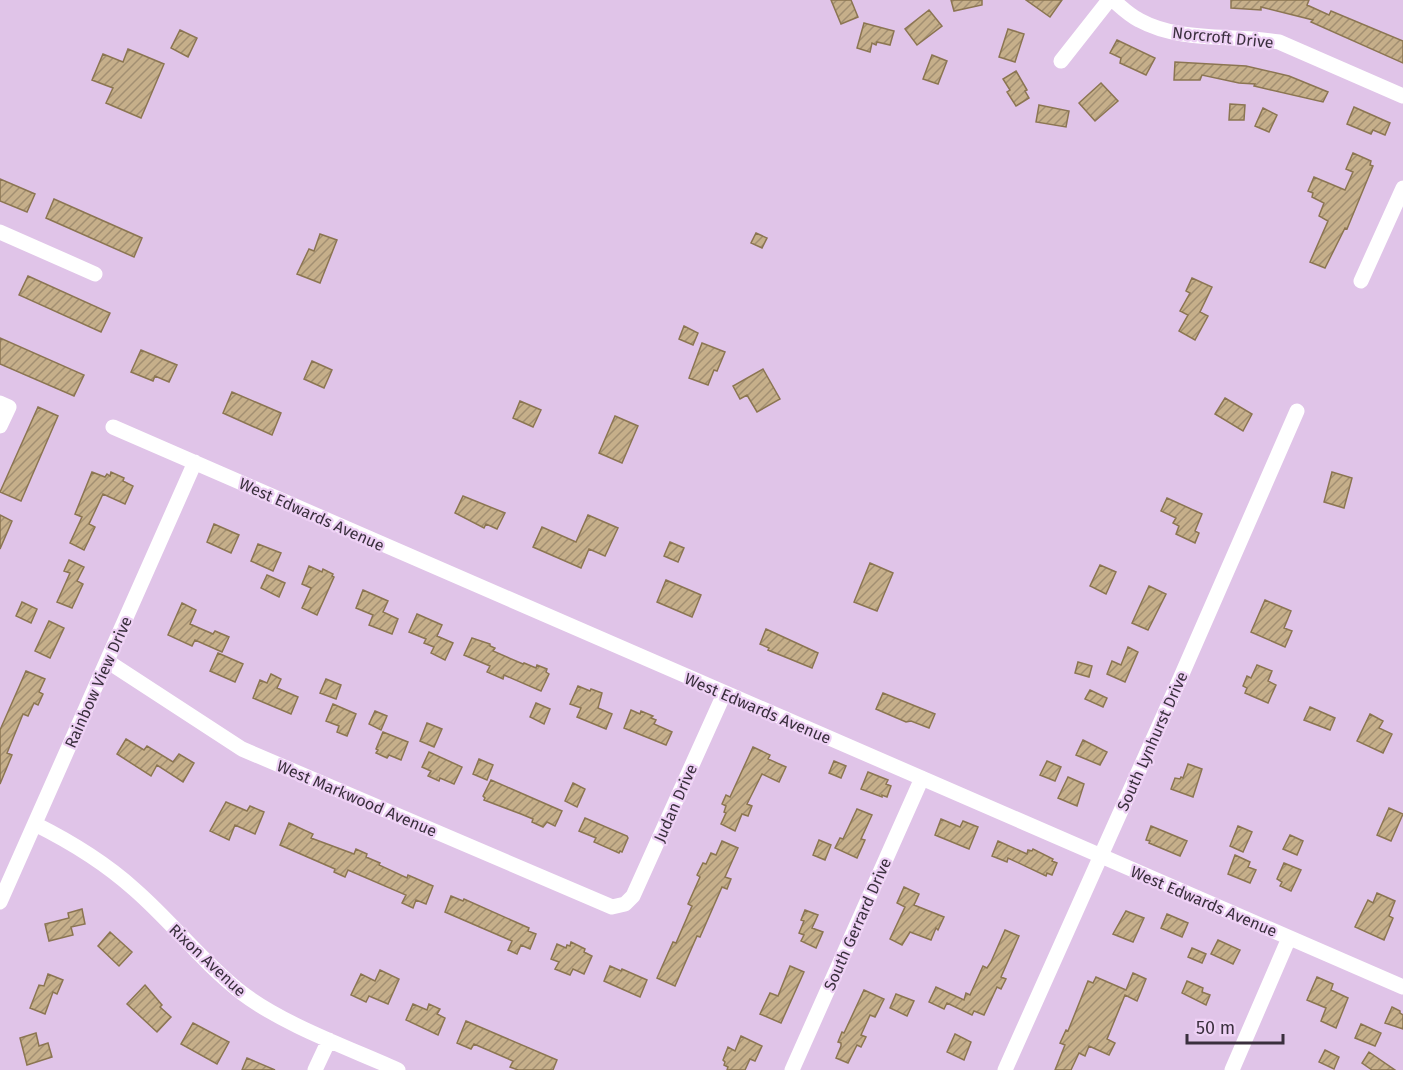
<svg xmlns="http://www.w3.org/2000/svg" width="1403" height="1070" viewBox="0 0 1403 1070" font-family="'Fira Sans',sans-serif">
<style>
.building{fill:url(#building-hatch);stroke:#8b7552;stroke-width:1.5}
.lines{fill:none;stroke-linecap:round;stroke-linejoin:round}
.minor{stroke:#fff;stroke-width:15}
.labels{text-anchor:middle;stroke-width:4.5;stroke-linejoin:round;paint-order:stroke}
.street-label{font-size:16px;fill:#3a2f3d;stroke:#eed1f5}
</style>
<defs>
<pattern id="building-hatch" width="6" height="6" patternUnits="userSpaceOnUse" patternTransform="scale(1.5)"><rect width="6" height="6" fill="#c6af8a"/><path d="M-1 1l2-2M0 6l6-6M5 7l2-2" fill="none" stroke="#a28f72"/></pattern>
</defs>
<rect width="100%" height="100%" fill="#e0c4e8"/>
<path class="building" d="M831,0H851L858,17L841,24Z
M951,0H982V5L954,11Z
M1026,0H1062L1050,17Z
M1231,0H1309L1307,5L1329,15L1331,11L1403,41V63L1311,22L1313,20L1261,7V10L1231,8Z
M929,10L942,26L917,45L905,29Z
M864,23L894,31L890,45L877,42L876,45L872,43L870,52L857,48Z
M1008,29L1024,34L1015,62L999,57Z
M180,30L197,38L188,57L171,48Z
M1117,40L1155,58L1146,75L1120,63L1121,58L1110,53Z
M128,49L164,64L141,118L106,103L113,88L92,80L103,54L123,62Z
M932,55L947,61L938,84L923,79Z
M1175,62L1246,66L1289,76L1328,92L1323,102L1254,86L1255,84L1239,83L1202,75L1200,80H1174Z
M1016,71L1027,90L1025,91L1029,98L1016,106L1007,92L1010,90L1003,79Z
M1101,83L1118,101L1095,121L1079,103Z
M1230,104L1245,105L1244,120H1229Z
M1039,105L1069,111L1066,127L1036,122Z
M1354,107L1390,123L1385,135L1373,130L1371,134L1347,124Z
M1263,108L1277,115L1269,132L1255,126Z
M1353,153L1371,161L1370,165L1373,166L1347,229L1345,228L1325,268L1310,262L1328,221L1319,216L1324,203L1312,197L1313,193L1308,191L1314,177L1345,190L1353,172L1346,169Z
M0,179L35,194L27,212L0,201Z
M54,199L142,238L134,257L46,218Z
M756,233L767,238L762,248L751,243Z
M320,234L337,240L320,283L297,274L309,249L314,251Z
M28,276L110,313L101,332L19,295Z
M1192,278L1212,287L1200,312L1208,316L1195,340L1179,331L1188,315L1180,311L1190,293L1186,291Z
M684,326L698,333L693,345L679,339Z
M0,338L84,375L74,396L0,364Z
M702,343L725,352L717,371L714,370L708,385L689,378Z
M141,350L177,365L169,382L155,376L153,381L131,372Z
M312,361L332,370L324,388L304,379Z
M763,369L780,399L757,412L747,395L740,399L733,386Z
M232,392L281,413L272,435L223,413Z
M1225,398L1252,414L1243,431L1215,414Z
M520,401L541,410L533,427L513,418Z
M38,407L58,416L21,501L0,492Z
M615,416L638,426L622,463L599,453Z
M92,472L105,477L107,474L110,476L111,472L124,478L123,481L133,486L125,504L103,494L89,524L95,527L84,550L70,543L82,517L75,514Z
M1332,472L1352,478L1344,508L1324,502Z
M463,496L505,513L497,529L486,524L484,528L455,513Z
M1167,498L1202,514L1195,531L1199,533L1195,543L1176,534L1179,526L1173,523L1176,518L1161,511Z
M0,515L12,521L0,549Z
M588,515L618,528L605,556L589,549L581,568L533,547L542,527L576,542Z
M214,524L239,535L231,553L207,542Z
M670,542L684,548L678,562L664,556Z
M258,544L281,553L273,571L251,561Z
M69,560L84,567L77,581L83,584L72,608L57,602L70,573L64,571Z
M870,563L893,573L877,611L854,602Z
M1100,565L1116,572L1106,594L1090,586Z
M309,566L322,572L323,569L333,574L332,576L334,577L317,615L302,608L311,588L302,584Z
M267,575L285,583L279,597L261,588Z
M666,580L701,595L692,617L657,602Z
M1149,586L1166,594L1148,630L1132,623Z
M363,590L388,601L383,612L398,619L392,634L369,625L373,615L356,608Z
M1265,600L1291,611L1284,628L1292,631L1285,647L1251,632Z
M22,602L37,609L31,623L16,616Z
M182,603L196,610L190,624L213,634L215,631L229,637L222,652L195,640L192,646L168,635Z
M417,614L442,625L437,636L453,643L445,660L431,653L434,647L424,643L426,639L409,632Z
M49,621L64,628L50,658L35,651Z
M766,629L818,653L812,668L768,650L769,648L760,644Z
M472,638L490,644V646L495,648L493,651L523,664L524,663L536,668L537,665L547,669L546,672L549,674L541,691L504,675L503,679L487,672L490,666L464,655Z
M1128,647L1138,652L1125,682L1107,674L1112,661L1121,665Z
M218,653L243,664L235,682L210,671Z
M1078,662L1092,666L1089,677L1075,673Z
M1257,665L1272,671L1268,681L1276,685L1268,703L1245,693L1247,688L1243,686L1247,676L1251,678Z
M26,671L45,679L39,692L43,694L38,705L34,703L28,716L23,714L7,753L12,755L0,784V730Z
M271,674L281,679L277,688L298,697L291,714L253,698L260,680L267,683Z
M326,679L341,685L336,699L320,693Z
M578,686L590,691L591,689L602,693L598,708L612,714L606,729L577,717L581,708L570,704Z
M1090,690L1107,698L1103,707L1085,699Z
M883,693L935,714L929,728L911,721L906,722L876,709Z
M536,703L550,709L544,724L530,717Z
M333,704L356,714L347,736L337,732L339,726L326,721Z
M1310,707L1335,718L1330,730L1304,720Z
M631,710L640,714L641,711L653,716L651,718L656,720L654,724L672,732L666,745L624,728Z
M375,711L387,716L381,730L369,724Z
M1370,714L1383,721L1379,728L1392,734L1383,753L1357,741Z
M427,723L442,729L434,747L420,741Z
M383,732L408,742L401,760L389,755L387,758L376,753L378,750L376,749Z
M126,739L144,750L147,746L173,762L179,754L194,763L183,782L157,765L151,776L117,754Z
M1083,740L1107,752L1100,765L1076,755Z
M753,747L770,755L768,759L786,767L779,782L762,774L747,804L752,806L748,816L742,814L735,831L721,824L726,813L724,812L726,806L722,804L726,795L730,797Z
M429,752L462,767L454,784L440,778L439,781L428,776L431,771L422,767Z
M479,759L493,765L487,780L473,774Z
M834,761L846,766L841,778L829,773Z
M1047,761L1061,767L1055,781L1040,775Z
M1188,764L1202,769L1193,797L1171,789L1175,778L1180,779L1181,777L1183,778Z
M868,772L888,780L886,784L891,786L887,797L882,795V797L861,789Z
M1068,777L1084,784L1077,806L1058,798Z
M491,780L562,811L555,826L547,822L543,827L532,822L533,819L521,814L484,800L485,798L483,796Z
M573,783L585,789L577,807L565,801Z
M226,802L247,811L250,806L264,812L255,834L235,825L229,840L210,831Z
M1389,808L1403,814L1391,841L1377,835Z
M857,809L872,815L861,839L865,840L857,858L835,848L840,838L843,839Z
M585,818L627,836L628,838L622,852L620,851L619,853L594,842L596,838L579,831Z
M941,819L960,827L963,821L978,827L969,849L935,835Z
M289,823L313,834L311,838L354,854L356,849L367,854L366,857L380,863L379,865L407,878L408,875L433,886L426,904L416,900L413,908L402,903L406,895L348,870L345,877L334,872L335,869L280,845Z
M1151,826L1187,841L1180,856L1149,843L1150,841L1146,840Z
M1238,826L1252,832L1243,852L1230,846Z
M1290,835L1303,841L1297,855L1283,849Z
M819,840L831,845L825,860L813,855Z
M722,841L738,848L725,877L731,879L727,889L722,887L700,937L697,936L675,986L657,978L673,942L676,943L692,906L688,904L700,877L697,875L703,863L706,864L711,853L716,855Z
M998,841L1027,854L1028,850L1032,851L1033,849L1053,859L1052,861L1057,863L1052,875L1047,873L1046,876L1008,858L1007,862L992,856Z
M1235,855L1250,862L1248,867L1256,870L1250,883L1228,874Z
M1284,863L1301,870L1291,891L1280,886L1282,882L1277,879Z
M904,887L919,894L914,905L944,917L938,930L936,928L931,940L910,932L902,945L890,939L905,907L897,903Z
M1377,893L1395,901L1389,916L1393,918L1384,940L1355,927L1368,900L1373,903Z
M451,896L463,901L464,899L529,928L528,931L536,934L530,949L521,945L517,954L508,950L512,941L445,912Z
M82,909L85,924L71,927L73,935L49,941L45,924L69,918L68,913Z
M805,910L818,915L812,928L823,932L816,948L801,941L804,935L799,933L804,921L801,920Z
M1126,911L1144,918L1133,942L1113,934Z
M1167,914L1188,923L1182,937L1161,928Z
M1005,930L1019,936L1001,977L1006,979L1001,989L997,987L984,1015L974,1011L972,1015L947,1003L944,1009L929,1002L936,987L964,1000L966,993L970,995L983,966L987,968L991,962Z
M110,932L132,952L119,966L98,946Z
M1218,940L1240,950L1233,964L1211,954Z
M571,942L585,949L584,952L592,956L584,974L573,969L570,975L555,969L559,962L551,959L557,944L566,948L567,945L570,946Z
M1192,948L1206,954L1202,963L1188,957Z
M610,966L621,971L622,969L647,980L640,997L604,981Z
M790,966L804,972L781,1023L760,1014L770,993L778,996Z
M380,970L399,979L388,1004L369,996L366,1002L351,995L361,974L375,981Z
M1133,973L1146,979L1137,1001L1125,995L1107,1039L1115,1043L1109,1055L1089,1046L1085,1056L1079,1053L1071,1070H1055L1065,1045L1060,1043L1066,1030L1068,1031L1088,981L1093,983L1096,977L1126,990Z
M48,974L63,980L57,994L53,992L45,1014L30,1008L39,985L44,986Z
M1317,977L1333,984L1331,990L1348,998L1336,1028L1321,1021L1326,1008L1307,1000Z
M1187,981L1203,988L1202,992L1210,995L1206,1005L1182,993Z
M145,985L162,1005L160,1007L171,1017L157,1032L127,1004Z
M864,990L884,999L875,1017L870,1015L861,1035L866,1037L861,1047L857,1045L848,1063L836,1058L841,1046V1043L838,1042L842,1032L844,1033Z
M896,994L914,1001L907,1016L890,1008Z
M413,1004L427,1010L429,1004L440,1009L437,1014L445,1018L438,1035L406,1020Z
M1392,1007L1400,1011V1013L1403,1015V1029L1385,1023Z
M466,1021L557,1060L553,1070H518L510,1067L513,1061L474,1044L471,1049L457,1043Z
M193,1023L229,1042L217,1064L181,1044Z
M1361,1024L1381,1033L1375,1046L1355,1038Z
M36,1033L39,1046L48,1043L52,1057L27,1065L20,1038Z
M955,1034L971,1042L964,1060L947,1052Z
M741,1036L762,1046L755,1061L750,1059L745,1070H727L728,1067L724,1065L725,1062L723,1060L728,1047L735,1051Z
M1325,1050L1339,1057L1334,1069L1319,1062Z
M1369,1052L1395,1070H1372L1362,1063Z
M247,1058L275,1070H242Z"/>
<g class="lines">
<path class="minor" d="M1113,0C1121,7 1129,15 1139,20C1181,43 1232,34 1279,42L1403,96
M1061,61L1109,0
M0,232L95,274
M1361,281L1403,188
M0,403L9,407L0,426
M113,427L1403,987
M107,661L242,749L612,907L625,904L633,896L724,694
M35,824C71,842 104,862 134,889C172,922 202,962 242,993C284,1025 349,1048 398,1070
M0,902L195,462
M315,1070L329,1040
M792,1070L922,778
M1005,1070L1179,681L1297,411
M1232,1070L1289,938"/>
</g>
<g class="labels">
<g class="street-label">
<text transform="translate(1223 37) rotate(6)" y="6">Norcroft Drive</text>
<text transform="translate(312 514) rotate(24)" y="6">West Edwards Avenue</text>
<text transform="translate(98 682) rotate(-66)" y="6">Rainbow View Drive</text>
<text transform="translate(758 708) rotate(23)" y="6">West Edwards Avenue</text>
<text transform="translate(1152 741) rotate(-66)" y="6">South Lynhurst Drive</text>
<text transform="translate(357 798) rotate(23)" y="6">West Markwood Avenue</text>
<text transform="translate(675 803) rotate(-66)" y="6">Judan Drive</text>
<text transform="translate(1204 901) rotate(23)" y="6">West Edwards Avenue</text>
<text transform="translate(857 924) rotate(-66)" y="6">South Gerrard Drive</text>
<text transform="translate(208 960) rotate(43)" y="6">Rixon Avenue</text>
</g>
</g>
<path d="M1187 1034v9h96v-9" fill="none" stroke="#3a2f3d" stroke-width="3"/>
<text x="1196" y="1034" font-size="18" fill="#3a2f3d" stroke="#eed1f5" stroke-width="4.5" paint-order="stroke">50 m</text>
</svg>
